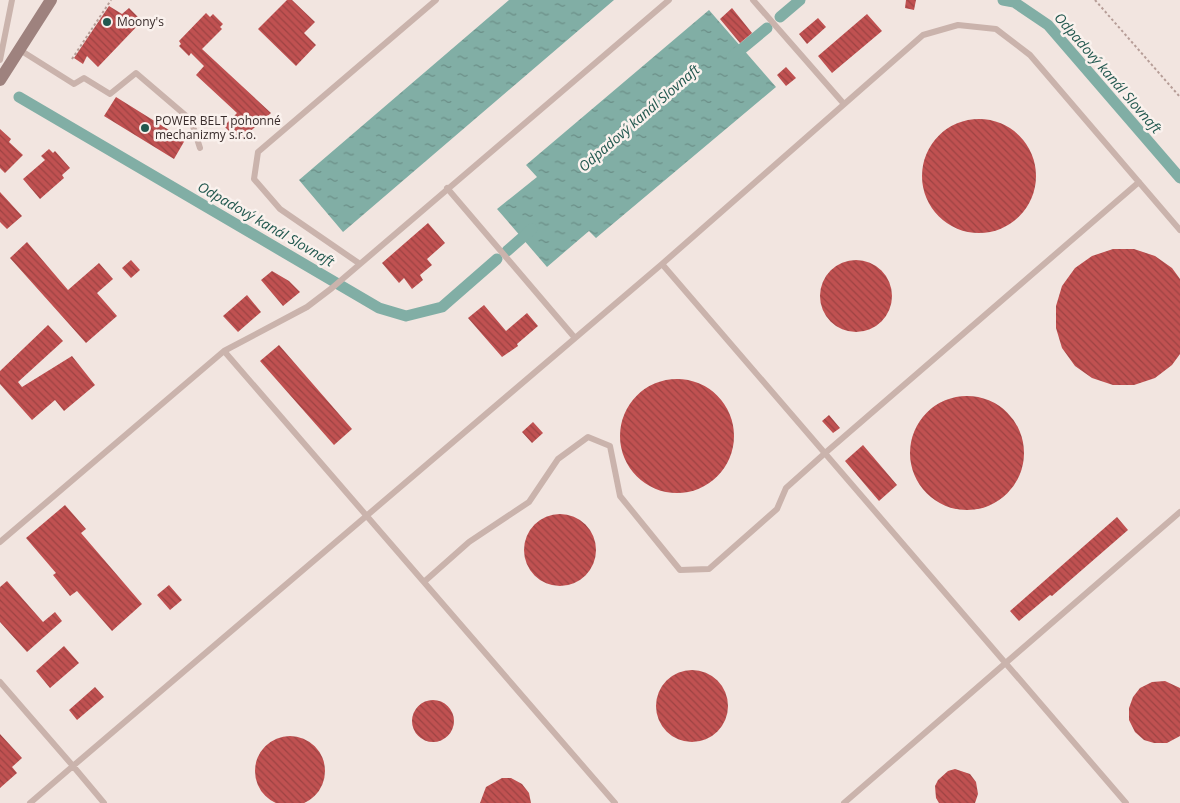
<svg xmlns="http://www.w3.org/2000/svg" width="1180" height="803" viewBox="0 0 1180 803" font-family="'Open Sans',sans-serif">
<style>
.water{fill:url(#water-ripples)}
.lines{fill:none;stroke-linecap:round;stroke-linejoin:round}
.canal{stroke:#81aea5;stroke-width:11}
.building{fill:url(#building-back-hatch)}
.path{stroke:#b69d97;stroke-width:2;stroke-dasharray:2.5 2.5;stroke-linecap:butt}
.service{stroke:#cab3ac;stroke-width:6}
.secondary{stroke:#9e827e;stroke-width:12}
.poi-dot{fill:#22584f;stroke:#faf1ed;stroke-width:2}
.labels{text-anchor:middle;stroke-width:5;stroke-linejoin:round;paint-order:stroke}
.poi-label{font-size:12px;fill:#392c2b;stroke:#faf1ed;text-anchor:start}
.water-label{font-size:14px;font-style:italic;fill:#22584f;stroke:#faf1ed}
</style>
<defs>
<pattern id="water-ripples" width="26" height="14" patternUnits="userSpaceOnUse" patternTransform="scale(1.25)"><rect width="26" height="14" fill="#81aea5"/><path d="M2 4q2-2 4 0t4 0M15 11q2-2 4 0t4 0" fill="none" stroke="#6b8e87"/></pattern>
<pattern id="building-back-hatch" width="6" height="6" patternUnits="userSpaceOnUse" patternTransform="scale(1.25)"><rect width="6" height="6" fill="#c05151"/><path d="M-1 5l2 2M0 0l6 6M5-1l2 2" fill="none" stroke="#9d4343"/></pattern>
</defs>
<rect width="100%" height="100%" fill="#f2e5e0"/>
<path class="water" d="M509,0H614L343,232L299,180Z
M709,10L776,87L596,238L589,231L547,267L497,209L537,177L526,165Z"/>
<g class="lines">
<path class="canal" d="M1003,0L1014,2L1048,25L1180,178
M780,17L800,0
M732,57L767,28
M19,97L379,308L406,316L442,307L497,259
M507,251L532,229"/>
</g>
<path class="building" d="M287,0H292L315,22L304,33L316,45L296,66L258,29Z
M906,0H916L914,10L905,8Z
M109,6L122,14L129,8L142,21L98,67L87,56L83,64L74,58Z
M732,8L752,33L740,43L720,19Z
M206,13L210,17L213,14L223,24L220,27L222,29L202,49L271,113L239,141L224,126L237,113L196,75L204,66L191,53L189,56L179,46L181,44L179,41Z
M867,14L882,31L832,73L818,56Z
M818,18L826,27L807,44L799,34Z
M786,67L796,78L786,86L777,75Z
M116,97L185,140L174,159L104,116Z
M922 176a57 57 0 1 1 114 0a57 57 0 1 1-114 0Z
M0,129L11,139L9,142L23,155L5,173L0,168Z
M49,149L53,153L55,151L70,168L62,175L64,178L40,199L23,179L45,160L41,156Z
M0,192L22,216L7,229L0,222Z
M428,223L445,243L427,259L432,265L420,275L423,280L412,289L404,278L399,283L382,263Z
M27,242L68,290L99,263L113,279L97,293L117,316L86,343L10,258Z
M1113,249H1134L1155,256L1172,268L1180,279V354L1172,365L1155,378L1134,385H1113L1092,378L1075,366L1062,348L1056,328V306L1062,286L1075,268L1092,256Z
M131,260L140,270L131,278L122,268Z
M820 296a36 36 0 1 1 72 0a36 36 0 1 1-72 0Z
M272,271L289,281L300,292L283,306L261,280Z
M247,295L261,312L238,332L223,316Z
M484,305L506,331L527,313L538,326L517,344L518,346L502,357L468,318Z
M48,325L63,341L18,382L22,387L72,356L95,385L64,411L55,400L32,420L0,384V371Z
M279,345L352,429L334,445L260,361Z
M620 436a57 57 0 1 1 114 0a57 57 0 1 1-114 0Z
M910 453a57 57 0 1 1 114 0a57 57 0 1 1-114 0Z
M829,415L840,428L833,433L822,421Z
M533,422L543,433L532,443L522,432Z
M863,445L897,485L879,501L845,461Z
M65,505L86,529L81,533L142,604L112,631L77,591L70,596L53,575L56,573L26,538Z
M524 550a36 36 0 1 1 72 0a36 36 0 1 1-72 0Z
M1117,517L1128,530L1052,596L1050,595L1019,621L1010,611Z
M7,581L43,622L55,612L62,621L27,652L0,622V587Z
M169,585L182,600L170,610L157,595Z
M64,646L79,663L50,688L36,671Z
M656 706a36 36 0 1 1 72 0a36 36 0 1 1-72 0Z
M1165,681L1180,688V736L1167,743H1154L1144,740L1135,732L1129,720V708L1133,697L1140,688L1152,682Z
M95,687L104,697L77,720L69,710Z
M412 721a21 21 0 1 1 42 0a21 21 0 1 1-42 0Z
M0,734L22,758L12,767L17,773L0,788Z
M255 771a35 35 0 1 1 70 0a35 35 0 1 1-70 0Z
M955,769L970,774L976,782L978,794L975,803H939L936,798L935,786L938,780L948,771Z
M502,778H511L522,784L529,793L531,803H480L486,787Z"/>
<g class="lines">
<path class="path" d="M1095,0L1180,97
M72,59L111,0"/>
<path class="service" d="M753,0L844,104
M20,50L74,84L84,78L110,94L136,73L191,120L200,148
M0,60L12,0
M447,188L575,338
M360,264L280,209L254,179L258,152L436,0
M224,351L615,803
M0,542L224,351L307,307L332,288L669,0
M425,581L469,542L529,502L558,459L588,437L610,446L620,496L680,570L709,569L777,509L786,488L824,454L1139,182
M0,682L73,766L30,803
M104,803L73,766L662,264
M844,803L1180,512
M1126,803L662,264L923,35L958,25L996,29L1030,55L1180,230"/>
<path class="secondary" d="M0,80L51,0"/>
</g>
<g class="poi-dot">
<circle cx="107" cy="22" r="5"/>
<circle cx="145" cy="128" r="5"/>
</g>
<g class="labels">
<g class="poi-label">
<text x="117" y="26">Moony's</text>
<text x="155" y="125">POWER BELT pohonné<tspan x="155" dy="14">mechanizmy s.r.o.</tspan></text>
</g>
<g class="water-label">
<text transform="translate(1108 73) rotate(49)" y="5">Odpadový kanál Slovnaft</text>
<text transform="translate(639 118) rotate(-41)" y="5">Odpadový kanál Slovnaft</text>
<text transform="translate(266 224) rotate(30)" y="5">Odpadový kanál Slovnaft</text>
</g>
</g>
</svg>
